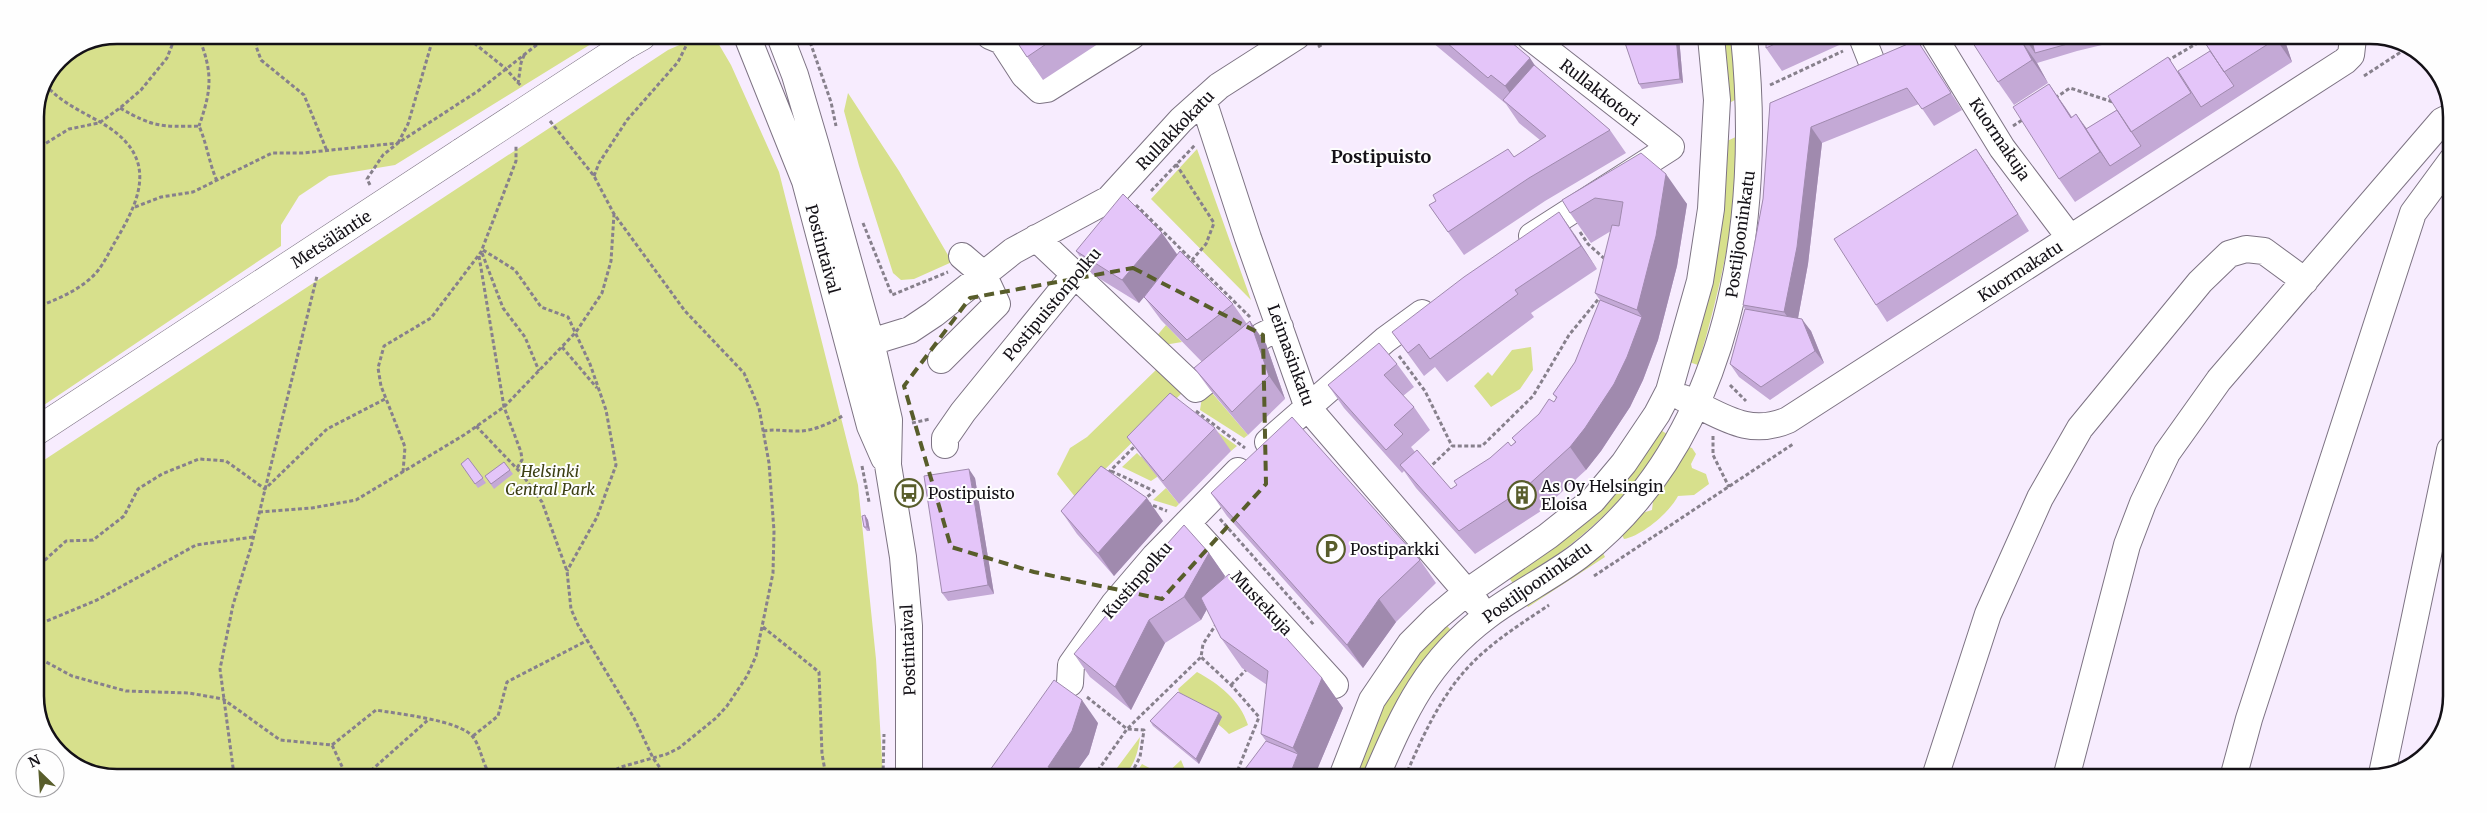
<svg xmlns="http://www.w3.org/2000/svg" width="2487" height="813" viewBox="0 0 2487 813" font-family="Merriweather,serif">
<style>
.green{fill:#d7e08c}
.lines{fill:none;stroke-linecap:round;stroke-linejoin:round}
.minor-casing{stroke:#7d7383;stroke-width:28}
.major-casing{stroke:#7d7383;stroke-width:29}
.path{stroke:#87808c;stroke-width:3;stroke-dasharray:4 2.5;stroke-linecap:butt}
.minor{stroke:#fff;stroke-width:26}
.major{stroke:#fff;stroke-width:28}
.major-bridge-casing{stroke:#7d7383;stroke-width:29;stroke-linecap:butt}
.major-bridge{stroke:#fff;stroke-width:28}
.wall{fill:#c4a9d6}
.shaded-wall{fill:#a08aae}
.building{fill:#e4c5f9;stroke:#a08aae}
.marked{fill:none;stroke:#585d2b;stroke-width:4;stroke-dasharray:10 6;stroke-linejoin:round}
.labels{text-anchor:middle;stroke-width:4;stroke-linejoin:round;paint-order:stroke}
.street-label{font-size:16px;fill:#141117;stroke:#fefefe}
.park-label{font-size:16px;font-style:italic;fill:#3c3f13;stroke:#fefefe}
.poi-label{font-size:16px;fill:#141117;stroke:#fefefe;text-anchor:start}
.neighbourhood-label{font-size:18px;font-weight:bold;fill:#141117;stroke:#fefefe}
.rim{fill:none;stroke:#141117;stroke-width:2.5}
</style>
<rect width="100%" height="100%" fill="#f7ecfe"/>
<path class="green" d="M116,35L604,36L395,165L329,176L299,196L281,225V246L35,411V116L59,59Z
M700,36H714L731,65L779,172L858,485L876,659L883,776L95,775L52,746L35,702V466L668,50Z
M1720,37H1731L1737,99L1727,104Z
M848,93L899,171L952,262L914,279L901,280L893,273L859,166L844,111Z
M1738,136C1737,156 1737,177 1735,197C1728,255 1714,310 1698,365L1689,362L1727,141Z
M1197,149L1251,300L1151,199Z
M1166,325L1182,342L1164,345L1155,338Z
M1531,347L1533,370L1520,389L1491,407L1474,386L1488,372L1492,376L1512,350Z
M1159,367L1186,389L1076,498L1057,474L1070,448L1087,437Z
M1207,387L1248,435L1244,438L1200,410L1203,391Z
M1187,410L1237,446L1231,451L1187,417L1157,477L1151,481L1122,467L1137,453L1141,457Z
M1659,429L1667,434C1629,501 1578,543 1514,585L1508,576Z
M1689,447L1692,448L1696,454L1691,464L1692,468L1706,474L1709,484L1694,495L1678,496C1670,512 1642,536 1624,539L1621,533L1642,513L1652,510L1653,501Z
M1166,488L1179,504L1176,507L1153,500Z
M1601,549L1605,557L1528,607L1524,602Z
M1444,623L1452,631C1443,640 1433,649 1425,659C1396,693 1381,736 1364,777H1352L1383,705L1399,677Z
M1197,672C1219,684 1240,700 1248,725L1229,734C1216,719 1184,706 1178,689Z
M1140,737C1138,752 1135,764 1124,776H1111Z
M1181,760L1188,777L1134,776L1142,764L1164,776Z"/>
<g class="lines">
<defs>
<path id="minor" d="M747,36L805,181L870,426L884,458
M780,36L795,75L816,146L871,342L889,420L888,465L903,557L909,626V776
M990,36L1002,41L1024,75L1040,90L1047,89L1132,36
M1530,37L1671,147L1532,236
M1862,37L1871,60
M1934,37L2002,148L2070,238
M1203,100L1248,238L1308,408L1477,604
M1036,238L1196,389L1262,336L1280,327
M849,345L871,342L910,330L934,314L1013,251L1109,199L1181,120L1219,86L1297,36
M941,360L997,304L983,274L962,256
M1683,398C1720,414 1747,438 1788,420L2345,61L2351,55L2353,38
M1268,442L1385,340L1422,313
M945,445V438L963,412L1076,273
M1187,523L1335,685
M1070,683L1071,665L1114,604L1155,556L1238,471
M2382,774L2450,450
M1342,777L1372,700L1410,644L1436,618L1467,592L1548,536L1593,500L1624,463L1657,414L1669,391L1700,281L1711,209L1717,100L1711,37
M1376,777C1405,710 1427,661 1487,616C1516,594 1550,578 1579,556C1732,437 1763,218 1744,37
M1935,777L1988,614L2040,498L2080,428L2200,282L2229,254L2246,249L2264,251L2305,281
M2066,778L2127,545L2143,503L2167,453L2219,380L2442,121L2452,116
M2233,778L2249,719L2413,213L2452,160"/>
<path id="major" d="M626,45L642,36
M35,432L462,152"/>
</defs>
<use href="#minor" class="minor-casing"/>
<use href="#major" class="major-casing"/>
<path class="path" d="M198,35C213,72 212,89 199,126
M258,35L256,46L261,60L304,95L327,151
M464,35L505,68L522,87
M720,36L724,43
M808,36L831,102L836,126
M1241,36L1245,43
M665,43L678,36
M1318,47L1334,37
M2167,61L2206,38
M2364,76L2407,48
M518,84L521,63L525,53
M1770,85L1843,51
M2055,98L2070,88L2116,103
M120,108C153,127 161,127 199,126C207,144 209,163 217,181
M550,121L594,176L614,214L685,311L744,373L759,408L769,463L774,531L773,573L756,656L747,676L727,706L716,718L679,748L667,754L621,767L603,776
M2013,126L2025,118
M398,143L408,124L434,35
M35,150L69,129L99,123L120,108L141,90L167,58L176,35
M1176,164L1214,223L1206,244L1192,260
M594,176L599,163L627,120L678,62L686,46L685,36
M370,185L367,179L383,155L398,143L478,91L548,36
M1151,191L1195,145
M1136,205L1250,317
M135,207L161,197L193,192L272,153H303L398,143
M863,223L892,295L948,272
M1580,232L1588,244L1606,260
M483,250L515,270L541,307L568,317L590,364L606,410L616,465L597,517L567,571
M482,253L503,308L525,337L539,371
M479,256L504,407L521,452L522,460L517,468
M35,308C55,300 76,292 92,277C102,268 108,254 115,242C133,211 155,173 125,141C104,118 68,111 47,86
M562,347L597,388
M1399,356L1425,391L1452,446
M1730,385L1746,401
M1196,411L1245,448
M912,423L930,419
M476,426L521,473L542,502L567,571L571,609L578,625L634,718L653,758L666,776
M763,431C777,429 782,431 795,431C812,432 831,423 844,415
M1713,436V455L1729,487
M862,466L869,502
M1428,469L1452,446H1482L1533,396L1569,335L1601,296
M1111,471L1154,491L1145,499
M403,472L405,447L381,386L378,368L384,346L431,318L481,252L516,161V145
M1108,473L1137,444
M1147,503L1167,511
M259,512L312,508L356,500L464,435L504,407L576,332L602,293L611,261L614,214
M1220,519L1314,625
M35,569L66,541L93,540L124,516L138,489L162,474L199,459L226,461L265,489L327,429L385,399
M1594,576L1793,444
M1217,623L1203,644L1201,657L1231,685L1259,717L1235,777
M35,626L97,600L196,545L253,537
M763,627L819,672L822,754L826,776
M35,656L72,676L126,691L189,693L223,699L280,740L332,745L346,775
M1231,685L1246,670
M1087,697L1127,729L1144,730L1140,757L1130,776
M473,736L498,716L507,682L588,640
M332,745L376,710C398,714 460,720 473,737C481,747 482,764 491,776
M234,775L220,669L233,605L251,547L317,276
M366,775L428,720
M883,776L884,734
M1094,776L1127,729L1201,657
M1405,777C1425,731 1445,685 1484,652C1504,634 1527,620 1549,605"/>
<use href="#minor" class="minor"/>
<use href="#major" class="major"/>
<defs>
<path id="major-bridge" d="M462,152L626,45"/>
</defs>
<use href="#major-bridge" class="major-bridge-casing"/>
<use href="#major-bridge" class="major-bridge"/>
</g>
<path class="wall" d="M1013,36H1110L1043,80Z
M1426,37H1505L1534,65L1610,130L1626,153L1545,201L1464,255L1429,205L1514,157L1540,140L1519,123L1506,104Z
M1618,37H1679L1683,83L1642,89L1639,84L1625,43Z
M1766,37H1846L1848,41L1782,71L1766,48Z
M1969,37L2131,38L2077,51L2037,63L2048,83L2014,105L1998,82Z
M2202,38H2284L2292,62L2075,202L2059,179L2049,84L2072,117L2076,114L2086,129L2117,110L2168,57L2178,72L2210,51Z
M1917,40L1928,57L1962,110L1934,126L1919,104L1822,143L1808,264L1798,318L1811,331L1824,363L1770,400L1739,377L1730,364L1745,309L1743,305L1763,199L1770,103Z
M1641,153L1687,204L1677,266L1658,340L1643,380L1630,407L1601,451L1586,470L1541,511L1475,554L1416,488L1404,471L1402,473L1344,408L1328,385L1397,364L1414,387L1403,396L1414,407L1430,430L1411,447L1415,452L1451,489L1511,446L1515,442L1512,438L1554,402L1556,398L1553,394L1575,362L1600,300L1595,293L1611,231L1591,243L1570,213Z
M1987,165L2029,231L1887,322L1876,305Z
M1162,233L1177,254L1233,304L1247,324L1266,344L1285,399L1248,435L1211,391L1194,368L1202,362L1161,320L1144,297L1153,286L1139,303L1092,274L1076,251Z
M1575,235L1597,269L1531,313L1534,317L1447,382L1435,367L1424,376L1392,332Z
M1215,428L1231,451L1179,504L1144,460L1127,437Z
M468,458L486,483L478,488L461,464Z
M504,462L513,474L494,489L485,476Z
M975,478L994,594L948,601L942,593Z
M1211,493L1420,560L1436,583L1396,622L1363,668L1227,516Z
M1061,511L1163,521L1114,576L1077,534Z
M865,515L868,520L870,531H867L864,527Z
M1209,553L1225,576L1224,578L1322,678L1343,708L1314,777L1266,741L1261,734L1267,685L1242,668L1221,638L1207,609L1201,620L1165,643L1131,710L1090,677L1074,654Z
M1222,717L1199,764L1153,726L1150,721Z
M1098,723L1089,754L1074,775L1078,776H995L990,770Z"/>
<path class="shaded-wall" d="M1676,37H1679L1683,83L1680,79Z
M2025,37H2034L2035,53L2025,39Z
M2276,38H2284L2292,62L2276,39Z
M2021,40L2037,63L2048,83L2032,60Z
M1530,58L1550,88L1526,116L1505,86Z
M2049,84L2065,107L2087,141L2071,118Z
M2076,114L2093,137L2110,166L2100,152Z
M1811,127L1822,143L1808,264L1796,329L1784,312Z
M1976,149L1987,165L2029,231L2018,214Z
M1666,174L1687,204L1677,266L1658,340L1643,380L1630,407L1601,451L1586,470L1570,447L1642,317L1637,310Z
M1559,212L1575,235L1597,269L1581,246Z
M1162,233L1178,256L1139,303L1122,280Z
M1802,319L1811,331L1824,363L1815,351Z
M1250,321L1266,344L1285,399L1269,376Z
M969,469L975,478L994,594L988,585Z
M1147,498L1163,521L1114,576L1098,553Z
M865,515L868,520L870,531L867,527Z
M1209,553L1225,576L1201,620L1184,597Z
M1379,599L1396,622L1363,668L1347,645Z
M1149,620L1165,643L1131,710L1115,687Z
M1322,678L1343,708L1314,777H1289L1298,754L1293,748Z
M1082,700L1098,723L1089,754L1073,776L1048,767Z
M1219,713L1222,717L1199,764L1196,759Z"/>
<path class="building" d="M1013,36H1058L1027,57Z
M1440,37H1505L1530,58L1505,86L1491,75L1488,78Z
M1620,37H1676L1680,79L1639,84L1624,40Z
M1766,37H1790L1766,48Z
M1969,37H2025V39L2021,40L2032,60L1998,82Z
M2031,37H2067L2071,43L2035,53Z
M2202,38H2276V39L2224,72Z
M1917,40L1951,93L1922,109L1907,88L1811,127L1797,247L1784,312L1743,305L1763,199L1770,103Z
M2210,51L2234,86L2201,107L2178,71Z
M2168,57L2191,93L2131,132L2108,96Z
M1534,65L1610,130L1529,178L1448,232L1429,205L1436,201L1433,195L1508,149L1514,157L1546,136L1503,100Z
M2049,84L2071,118L2076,114L2100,152L2059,179L2013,107Z
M2117,110L2141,146L2110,166L2086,129Z
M1976,149L2018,214L1876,305L1834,239Z
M1641,153L1666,174L1656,236L1637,310L1595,293L1612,225L1619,226L1623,202L1595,198L1570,213L1562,200Z
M1123,194L1162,233L1122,280L1076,251Z
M1559,212L1581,246L1515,290L1518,294L1430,359L1419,344L1408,353L1392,332L1464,277Z
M1180,251L1233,304L1187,340L1144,297Z
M1600,300L1642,317L1627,357L1614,384L1585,428L1570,447L1525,488L1459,531L1400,465L1417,450L1451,489L1457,485L1454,481L1490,458L1508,442L1511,446L1516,442L1512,438L1539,414L1549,399L1554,402L1557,397L1553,394L1575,362Z
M1745,309L1802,319L1815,351L1761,387L1730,364Z
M1250,321L1269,376L1232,412L1194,368Z
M1379,343L1397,364L1384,375L1414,407L1394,425L1403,434L1386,450L1328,385Z
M1170,393L1215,428L1163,481L1127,437Z
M1292,417L1420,560L1379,599L1347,645L1211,493Z
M468,458L483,478L475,484L461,464Z
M504,462L510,470L491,484L485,476Z
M1101,466L1147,498L1098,553L1061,511Z
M969,469L988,585L942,593L924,476Z
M865,515L867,527H864L862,516Z
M1184,525L1209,553L1184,597L1149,620L1115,687L1074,654L1143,571Z
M1229,574L1322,678L1293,748L1261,734L1268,671L1221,638L1201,598Z
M1054,680L1082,700L1072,731L1048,767L1078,776H1000L990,770Z
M1178,692L1219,713L1196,759L1150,721Z
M1266,741L1298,754L1289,777H1239Z"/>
<path class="marked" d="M1133,268L1263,335L1266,484L1162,599L1034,572L951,547L904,386L970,298Z"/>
<defs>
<symbol id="bus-ring" viewBox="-11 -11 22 22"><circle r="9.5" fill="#fefefe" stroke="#585d2b" stroke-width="1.5"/><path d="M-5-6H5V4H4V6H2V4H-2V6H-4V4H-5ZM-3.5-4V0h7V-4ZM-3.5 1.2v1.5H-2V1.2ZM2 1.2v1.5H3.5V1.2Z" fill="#585d2b"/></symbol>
<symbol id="building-ring" viewBox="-11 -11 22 22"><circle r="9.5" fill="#fefefe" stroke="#585d2b" stroke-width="1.5"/><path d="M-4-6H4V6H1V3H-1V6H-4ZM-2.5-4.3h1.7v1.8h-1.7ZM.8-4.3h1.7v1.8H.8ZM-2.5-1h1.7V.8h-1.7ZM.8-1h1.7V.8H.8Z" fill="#585d2b"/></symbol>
<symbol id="parking-ring" viewBox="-11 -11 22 22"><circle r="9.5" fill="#fefefe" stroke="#585d2b" stroke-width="1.5"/><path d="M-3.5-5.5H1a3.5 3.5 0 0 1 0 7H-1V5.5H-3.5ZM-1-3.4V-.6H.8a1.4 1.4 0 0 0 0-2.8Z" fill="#585d2b"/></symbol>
</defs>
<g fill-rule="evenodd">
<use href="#bus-ring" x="893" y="477" width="32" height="32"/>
<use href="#building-ring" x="1506" y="479" width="32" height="32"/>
<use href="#parking-ring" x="1315" y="533" width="32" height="32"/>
</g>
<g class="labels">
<g class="street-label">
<text transform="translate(1600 92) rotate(38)" y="6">Rullakkotori</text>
<text transform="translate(1175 130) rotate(-46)" y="6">Rullakkokatu</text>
<text transform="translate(2000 139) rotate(56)" y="6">Kuormakuja</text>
<text transform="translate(1740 234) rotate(-82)" y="6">Postiljooninkatu</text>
<text transform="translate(331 239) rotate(-33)" y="6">Metsäläntie</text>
<text transform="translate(823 249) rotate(75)" y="6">Postintaival</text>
<text transform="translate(2020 271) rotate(-33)" y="6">Kuormakatu</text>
<text transform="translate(1052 304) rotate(-50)" y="6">Postipuistonpolku</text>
<text transform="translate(1291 355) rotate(70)" y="6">Leimasinkatu</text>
<text transform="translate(1137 580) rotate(-49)" y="6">Kustinpolku</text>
<text transform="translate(1537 582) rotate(-35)" y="6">Postiljooninkatu</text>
<text transform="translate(1262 603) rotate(47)" y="6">Mustekuja</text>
<text transform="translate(908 650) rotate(-92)" y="6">Postintaival</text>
</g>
<g class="park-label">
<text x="550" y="477">Helsinki<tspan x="550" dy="18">Central Park</tspan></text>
</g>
<g class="poi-label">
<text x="1541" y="492">As Oy Helsingin<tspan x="1541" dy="18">Eloisa</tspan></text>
<text x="928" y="499">Postipuisto</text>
<text x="1350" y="555">Postiparkki</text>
</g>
<g class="neighbourhood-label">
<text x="1381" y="163">Postipuisto</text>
</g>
</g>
<path d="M0 0H2487V813H0ZM117 44H2370A73 73 0 0 1 2443 117V696A73 73 0 0 1 2370 769H117A73 73 0 0 1 44 696V117A73 73 0 0 1 117 44Z" fill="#fefefe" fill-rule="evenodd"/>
<path class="rim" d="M117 44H2370A73 73 0 0 1 2443 117V696A73 73 0 0 1 2370 769H117A73 73 0 0 1 44 696V117A73 73 0 0 1 117 44Z"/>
<g transform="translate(40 773) rotate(335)"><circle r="24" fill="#fefefe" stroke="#a09fa2"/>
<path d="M0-4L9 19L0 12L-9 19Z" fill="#585d2b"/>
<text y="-8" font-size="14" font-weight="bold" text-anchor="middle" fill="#141117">N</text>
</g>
</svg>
